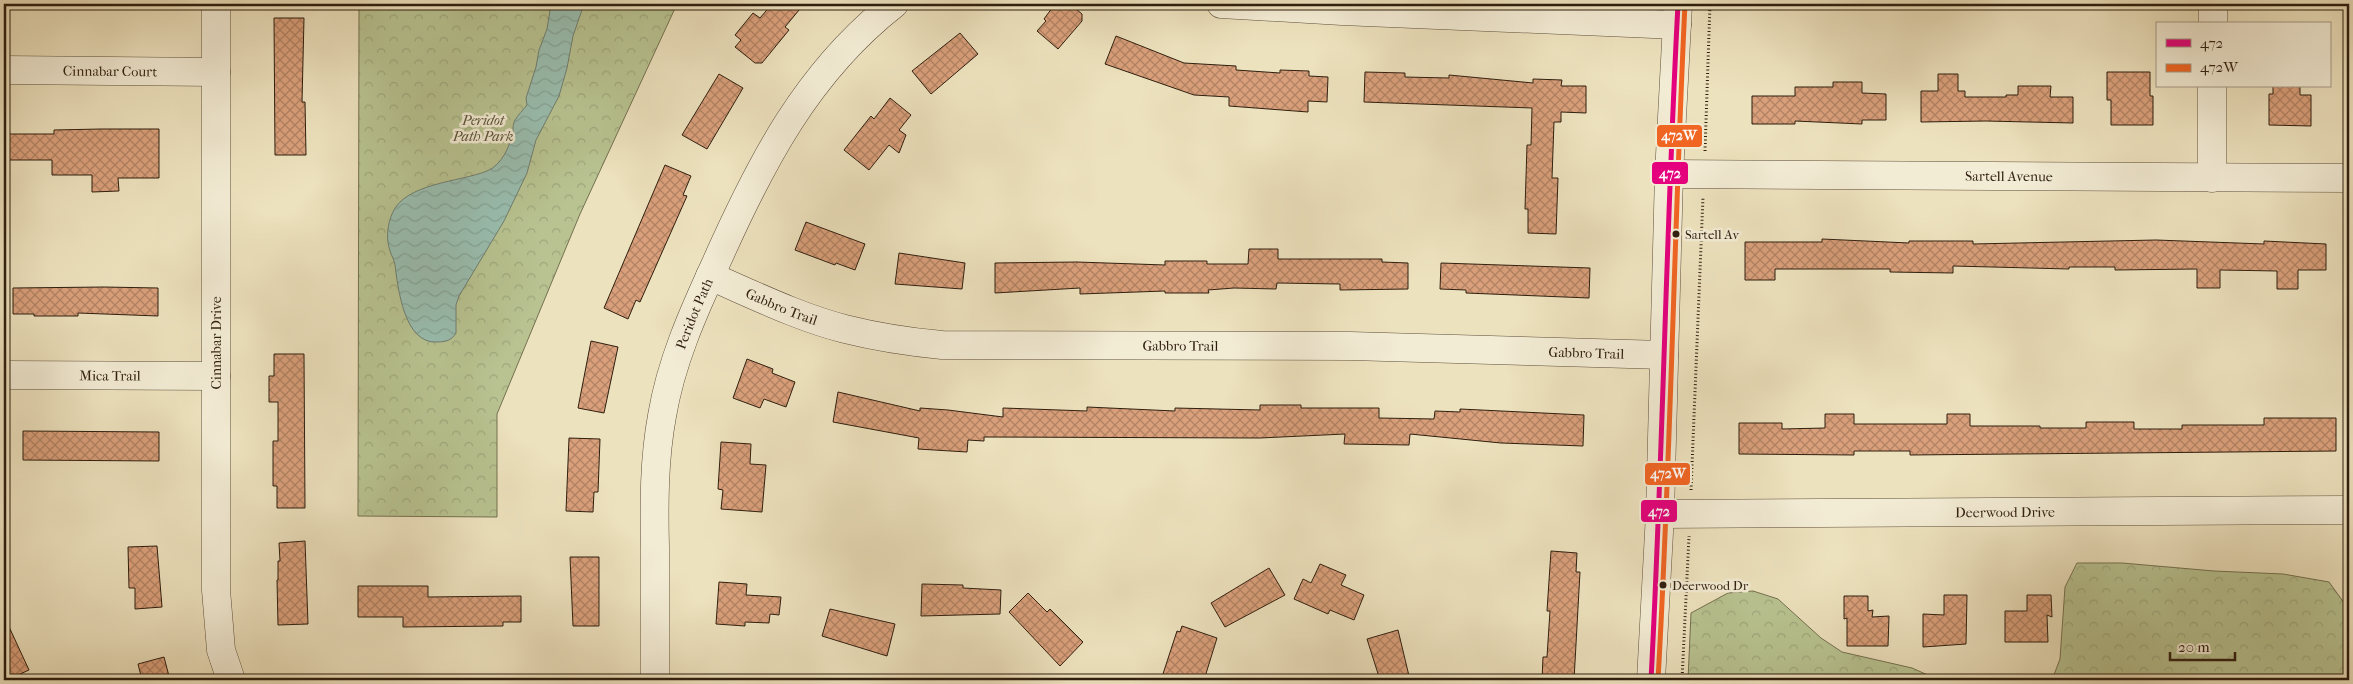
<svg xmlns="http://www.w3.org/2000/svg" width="2353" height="684" viewBox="0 0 2353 684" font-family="'IM FELL French Canon',serif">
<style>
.forest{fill:url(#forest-crowns);stroke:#747050}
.water{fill:url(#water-waves);stroke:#6f7e70}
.building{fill:url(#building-cross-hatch);stroke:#2f1e0f}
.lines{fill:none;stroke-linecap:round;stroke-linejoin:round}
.minor-casing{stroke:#5e4f3b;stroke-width:29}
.path{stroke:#2f1e0f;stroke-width:3;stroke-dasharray:1 2.5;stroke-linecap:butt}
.minor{stroke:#f3ecd5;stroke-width:28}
.bus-1-casing{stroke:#f3ecd5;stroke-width:9}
.bus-2-casing{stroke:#f3ecd5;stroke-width:9}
.bus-1{stroke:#e5007d;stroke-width:5}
.bus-2{stroke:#f26522;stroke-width:5}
.bus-dot{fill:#2f1e0f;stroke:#f3ecd5;stroke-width:2}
.labels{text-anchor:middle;stroke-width:5;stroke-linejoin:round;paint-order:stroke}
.bus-label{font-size:13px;fill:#2f1e0f;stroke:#f3ecd5;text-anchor:start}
.street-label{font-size:14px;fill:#2f1e0f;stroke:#f3ecd5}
.park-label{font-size:14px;font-style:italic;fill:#585036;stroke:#f3ecd5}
.line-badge{stroke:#f3ecd5;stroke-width:2}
.badge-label{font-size:14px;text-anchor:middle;font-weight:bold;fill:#fff}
</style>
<defs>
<pattern id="forest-crowns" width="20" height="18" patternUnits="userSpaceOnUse" patternTransform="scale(1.25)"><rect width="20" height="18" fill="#b8c391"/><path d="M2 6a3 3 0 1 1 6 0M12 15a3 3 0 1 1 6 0" fill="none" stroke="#9ea77c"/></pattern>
<pattern id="water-waves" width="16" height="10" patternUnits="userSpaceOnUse" patternTransform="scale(1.25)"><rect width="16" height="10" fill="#99beb0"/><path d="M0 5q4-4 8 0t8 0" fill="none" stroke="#84a396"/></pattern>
<pattern id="building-cross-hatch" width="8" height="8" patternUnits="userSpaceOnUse" patternTransform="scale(1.25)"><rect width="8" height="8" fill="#daa07b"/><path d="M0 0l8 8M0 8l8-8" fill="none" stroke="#b18263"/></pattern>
</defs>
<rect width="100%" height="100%" fill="#ede2be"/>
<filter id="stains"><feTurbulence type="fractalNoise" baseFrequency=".004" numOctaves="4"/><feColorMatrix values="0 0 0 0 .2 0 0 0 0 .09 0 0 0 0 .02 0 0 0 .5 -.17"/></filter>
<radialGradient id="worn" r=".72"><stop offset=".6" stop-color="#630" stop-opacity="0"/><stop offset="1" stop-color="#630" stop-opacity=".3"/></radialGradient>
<path class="forest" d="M359,4H677L580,214L497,414V517L358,516Z
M2077,563H2122L2214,571L2283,574L2329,582L2347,607L2349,680H2052L2060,659L2065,587Z
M1753,591L1778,599L1821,638L1842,652L1912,668L1939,680H1688L1691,613L1728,593Z"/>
<path class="water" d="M551,4H584L573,36L567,68L559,96L536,140L527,173L504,221L459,296L456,305V333C452,340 446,342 437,342C404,344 398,288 395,265C394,258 390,254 389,247C386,237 388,223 392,214C404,183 460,182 487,171C502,165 510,146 513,131C513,127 513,124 515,120C518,115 523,110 527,105L526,98L536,67L539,50L547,29Z"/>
<path class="building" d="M772,4H804L785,27L789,30L762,63H755L735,47L741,40L735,35L753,13L760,18Z
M1055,4H1070L1082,14V21L1058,49L1037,31L1046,21L1044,19Z
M274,18H304L302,102H305L306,155H275Z
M960,33L978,54L931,94L912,71Z
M1116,36L1184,63L1236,66V70L1280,73V70L1309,71V76L1328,77L1327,102L1308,101V112L1229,106V97L1194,95L1105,64Z
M1365,72L1405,73V77L1449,78V75L1533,83V79L1562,80L1561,86H1586V113L1561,112V122H1554L1552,178H1558L1556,234L1528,233V209H1525L1527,145H1531L1532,108L1364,102Z
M2107,72H2150V96H2153V125H2111V100H2107Z
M719,74L743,88L707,149L682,135Z
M1938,74H1958V91H1965V97H2006V95H2018V86H2051L2050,97H2073V123L1986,121L1921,122V91H1938Z
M1833,82H1862V93L1886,94V120H1862V124L1795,121V124H1752V96H1795V87H1833Z
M2273,86H2300V95H2311V126L2269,125V94H2273Z
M890,98L911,115L899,130L906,135L899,153L889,145L869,170L844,150L871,116L874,119Z
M101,129H159V178H118L119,191L92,192V175H52V160H7V134H54V130Z
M665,165L691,176L683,195L687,196L640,302L636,300L628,319L604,308Z
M806,222L865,244L855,270L836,263L835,265L795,250Z
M1822,239L1909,243V241H1973V244L2156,240L2264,244V241L2326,244V270H2298V289H2277V271L2220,270V288H2197V269L2115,270V267H2069V269L1953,266V273L1890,272V269H1775V280H1745V242H1822Z
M1249,249H1278V259H1382V262L1408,263V289L1340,290V284L1277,283L1276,289L1234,288L1208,290L1209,293H1165V291L1080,294V288L995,293V263L1077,262L1165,265V261H1207V264H1248Z
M899,253L965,263L962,289L895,284Z
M1441,263L1590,268L1589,298L1466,293V290L1440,289Z
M104,287L158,288V316L78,313V316H34V314H13V288Z
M591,341L618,347L604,413L578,408Z
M274,354H304L305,508H277V486H273V441H278V402H269V376H274Z
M747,359L773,369L772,373L795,382L786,407L764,399L760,408L733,398Z
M838,392L920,411V408L948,410L1003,417V408L1087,411V407L1175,411V408L1260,410V405H1301V408H1379V418L1434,419L1435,411L1460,412V409L1584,415L1583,446L1501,443L1410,434L1409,445L1344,444L1345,434L1260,438L984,437V441L968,440L967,452L918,449L919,438L833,422Z
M1825,414H1854V424H1947V414H1970V426H2040V428H2086V422H2134V429H2182V425H2264V418H2336V451L1910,455V451H1854V455L1739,454V423H1782V429L1825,428Z
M23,431L159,432V461L23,460Z
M569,438L600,439L598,492H594L593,512L566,511Z
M721,442L751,444L750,464L766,465L762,512L721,509L723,490L718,489Z
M305,541L308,624L278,625L277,580H278V561H280L279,543Z
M157,546L162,607L135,609V588H129L128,547Z
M1551,551L1577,553L1576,572H1580L1574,680H1542L1543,657H1547L1550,611H1547Z
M570,557H599V626H573Z
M1320,564L1346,575L1341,585L1364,595L1354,620L1330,610L1328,614L1294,599L1303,579L1311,583Z
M1269,568L1285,595L1225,627L1211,603Z
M719,582L747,584L746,595L781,597L779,615L770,614L769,623L745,622V626L716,624Z
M922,584L963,585V588L1001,590L1000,614L921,616Z
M358,586H428V597L521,596V622H503V626L403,627V617H358Z
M1028,593L1047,612L1050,609L1083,642L1060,666L1009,612Z
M1944,595H1967L1966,644L1923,647V614L1944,615Z
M2027,595H2051L2052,617L2047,615L2048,642H2005V611H2027Z
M1844,596H1868V611L1873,610L1872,617L1889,616L1888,646H1847V618L1844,619Z
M830,609L895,624L887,656L822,636Z
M4,616L29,670L7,680H4Z
M1182,626L1217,638L1204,680H1161L1177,631L1180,632Z
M1398,630L1410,680H1380L1367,639Z
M164,657L170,680H142L138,664Z"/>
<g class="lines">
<defs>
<g id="minor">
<path d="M216,4V590L221,650L231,680"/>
<path d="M1221,4L1342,11L1677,25"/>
<path d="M2213,24V4"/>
<path id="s1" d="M4,70L216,72"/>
<path id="s2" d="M1669,174L2349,178"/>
<path d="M2212,178V86"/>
<path id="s3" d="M710,276C754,295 798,317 845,329C877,337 909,342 942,345L1350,346L1664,355"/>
<path id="s4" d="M4,375L216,376"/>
<path id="s5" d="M1660,514L2349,510"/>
<path id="s6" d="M655,680C655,636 655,592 655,548C654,504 654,459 662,416C671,362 693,313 716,263C760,164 807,72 894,4"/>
<path d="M1651,680L1660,514L1669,174L1678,4"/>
</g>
</defs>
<use href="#minor" class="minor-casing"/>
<path class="path" d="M1705,151L1710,4
M1691,490L1703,197
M1682,680L1689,536"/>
<use href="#minor" class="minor"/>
<defs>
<path id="bus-1" d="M1651,680C1663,455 1666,229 1678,4"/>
<path id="bus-2" d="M1658,680C1671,455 1674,230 1685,4"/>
</defs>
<use href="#bus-1" class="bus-1-casing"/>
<use href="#bus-2" class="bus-2-casing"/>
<use href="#bus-1" class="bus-1"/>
<use href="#bus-2" class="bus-2"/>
</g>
<g class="bus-dot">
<circle cx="1676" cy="234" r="4.5"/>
<circle cx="1663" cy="585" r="4.5"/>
</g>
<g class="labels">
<g class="bus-label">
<text x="1685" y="239">Sartell Av</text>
<text x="1672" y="590">Deerwood Dr</text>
</g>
<g class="street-label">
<text dy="5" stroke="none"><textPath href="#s1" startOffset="106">Cinnabar Court</textPath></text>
<text dy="5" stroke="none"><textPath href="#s2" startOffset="340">Sartell Avenue</textPath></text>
<text dy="5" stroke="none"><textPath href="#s3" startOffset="78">Gabbro Trail</textPath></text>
<text dy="5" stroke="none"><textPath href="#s6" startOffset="372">Peridot Path</textPath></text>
<text transform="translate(216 343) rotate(-90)" y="5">Cinnabar Drive</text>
<text dy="5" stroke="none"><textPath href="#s3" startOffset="482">Gabbro Trail</textPath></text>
<text dy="5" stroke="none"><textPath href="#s3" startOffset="888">Gabbro Trail</textPath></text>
<text dy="5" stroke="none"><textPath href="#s4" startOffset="106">Mica Trail</textPath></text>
<text dy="5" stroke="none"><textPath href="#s5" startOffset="345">Deerwood Drive</textPath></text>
</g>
<g class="park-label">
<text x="483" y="125">Peridot<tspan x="483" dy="16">Path Park</tspan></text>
</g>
</g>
<g class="line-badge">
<rect x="1656" y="124" width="47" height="24" rx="5" fill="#f26522"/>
<rect x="1651" y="161" width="38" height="24" rx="5" fill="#e5007d"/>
<rect x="1644" y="462" width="47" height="24" rx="5" fill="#f26522"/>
<rect x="1640" y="499" width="38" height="24" rx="5" fill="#e5007d"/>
</g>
<g class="badge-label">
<text x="1679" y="140">472W</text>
<text x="1670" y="178">472</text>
<text x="1668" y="478">472W</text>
<text x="1659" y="516">472</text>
</g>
<rect width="2353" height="684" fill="none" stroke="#ede2be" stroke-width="20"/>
<rect x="5" y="5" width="2343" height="674" fill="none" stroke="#2f1e0f" stroke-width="2.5"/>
<rect x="10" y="10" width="2333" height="664" fill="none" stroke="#2f1e0f"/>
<rect x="2156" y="22" width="175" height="65" fill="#f3ecd5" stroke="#a59a86"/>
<rect x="2166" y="39" width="25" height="8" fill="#e5007d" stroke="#a59a86"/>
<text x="2200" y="48" font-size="15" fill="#2f1e0f">472</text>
<rect x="2166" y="64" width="25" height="8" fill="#f26522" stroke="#a59a86"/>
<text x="2200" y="72" font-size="15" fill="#2f1e0f">472W</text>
<path d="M2170 652v8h65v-8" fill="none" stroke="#2f1e0f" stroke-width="2.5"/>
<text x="2178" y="652" font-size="15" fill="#2f1e0f" stroke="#f3ecd5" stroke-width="4" paint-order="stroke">20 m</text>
<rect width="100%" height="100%" filter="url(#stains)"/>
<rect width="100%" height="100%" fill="url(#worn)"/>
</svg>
